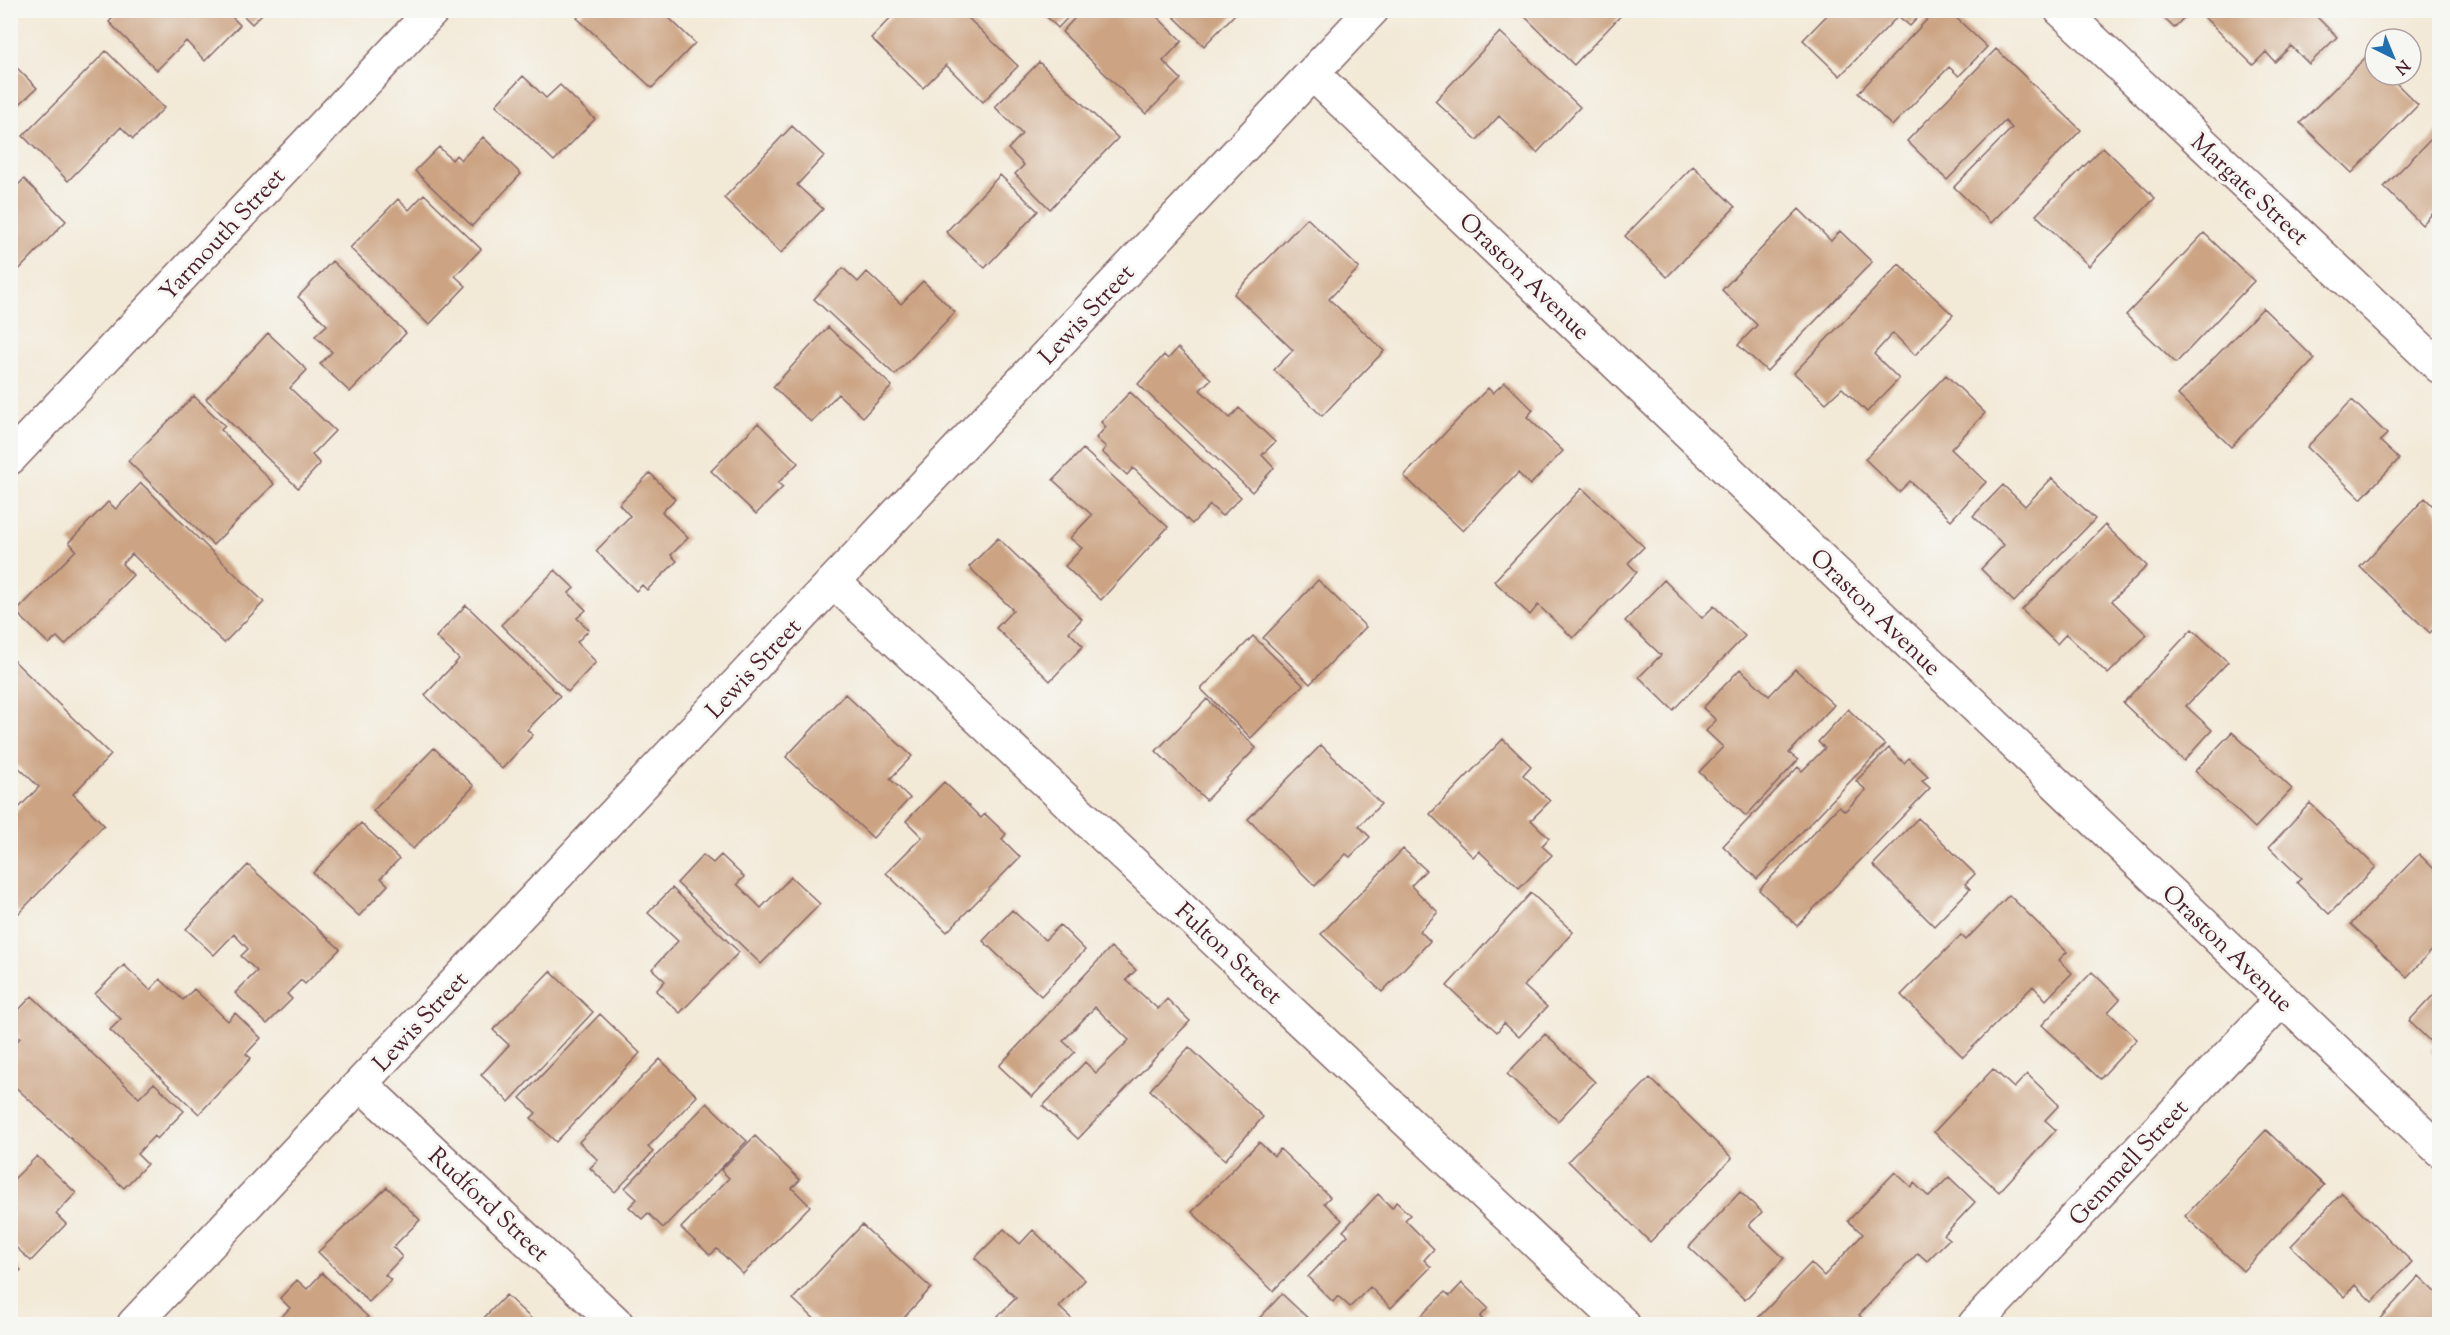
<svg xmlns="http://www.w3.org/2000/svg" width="2450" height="1335" viewBox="0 0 2450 1335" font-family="'Sorts Mill Goudy',serif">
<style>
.building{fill:#cca484}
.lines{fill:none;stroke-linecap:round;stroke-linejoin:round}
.street-casing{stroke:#856667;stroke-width:36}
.street{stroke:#fff;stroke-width:33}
.labels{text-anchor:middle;stroke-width:6;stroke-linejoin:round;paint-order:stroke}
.street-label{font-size:24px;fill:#4a1f2b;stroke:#f6f6f2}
</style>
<rect width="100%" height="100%" fill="#f6f6f2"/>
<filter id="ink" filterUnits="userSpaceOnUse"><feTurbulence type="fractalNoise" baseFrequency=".0167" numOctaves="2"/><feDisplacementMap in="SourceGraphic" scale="12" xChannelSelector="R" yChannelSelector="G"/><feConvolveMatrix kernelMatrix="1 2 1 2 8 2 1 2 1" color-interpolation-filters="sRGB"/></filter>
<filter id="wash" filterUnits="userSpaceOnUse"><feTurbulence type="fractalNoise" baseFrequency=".008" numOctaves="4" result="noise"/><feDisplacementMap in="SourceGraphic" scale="24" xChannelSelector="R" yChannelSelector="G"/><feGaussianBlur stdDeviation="1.35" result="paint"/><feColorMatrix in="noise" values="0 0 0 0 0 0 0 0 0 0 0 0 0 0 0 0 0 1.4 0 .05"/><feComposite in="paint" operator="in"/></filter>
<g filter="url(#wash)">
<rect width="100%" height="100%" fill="#f3e9d7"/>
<g id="blocks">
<path class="building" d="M120,10H225L240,25L205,61L186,41L157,70L109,22Z
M238,10H266L252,24Z
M585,10H661L695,43L652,88L577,18Z
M898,10H969L965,15L1018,66L983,102L946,65L923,88L871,38Z
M1040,10H1075L1058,28Z
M1082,10H1114L1120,16L1126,10H1150L1182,41L1163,61L1181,79L1146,114L1062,32Z
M1167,10H1231L1235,14L1204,46Z
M1518,10H1626L1574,65Z
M1832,10H1925L1910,26L1898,16L1840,76L1803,40Z
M1936,10H1948L1987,47L1959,76L1949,67L1892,126L1858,93Z
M2156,10H2191L2174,28Z
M2210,10H2310L2337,37L2309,64L2291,46L2275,62L2266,52L2253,65L2204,17Z
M1500,32L1580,107L1537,153L1499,116L1477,140L1435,101Z
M1996,49L2081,130L1991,223L1954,187L2012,128L2005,121L1947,180L1907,141Z
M106,51L164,108L133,139L121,127L68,181L23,136Z
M2368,55L2375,62V75H2388L2418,105L2352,173L2300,123Z
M10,61L37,88L10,113Z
M1039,62L1118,138L1050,209L1015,174L1024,165L1008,149L1022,134L995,107Z
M523,76L546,98L560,85L595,119L554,161L496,105Z
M792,126L824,156L797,185L823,209L781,253L724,198Z
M2439,131V221L2432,214L2422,225L2384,187Z
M483,137L521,174L472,226L415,171L439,147L452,160L456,155L461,160Z
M2103,147L2155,198L2089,266L2036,215Z
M1693,166L1735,207L1667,277L1625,236Z
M1000,175L1038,211L985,268L946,232Z
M24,179L66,221L10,279V193Z
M424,194L481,249L455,276L466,286L429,325L350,248L398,199L409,210Z
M1799,209L1831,241L1840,231L1872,262L1767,371L1738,345L1757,325L1722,290Z
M1307,218L1359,268L1329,299L1384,351L1322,416L1274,370L1293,350L1234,294Z
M2204,233L2254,281L2176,363L2126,315Z
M332,261L406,333L350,392L320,364L332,352L315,336L327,325L298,297Z
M1899,264L1953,315L1915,355L1893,333L1874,354L1899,379L1867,412L1842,388L1826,403L1794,373Z
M843,268L858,282L867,272L901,304L923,281L955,312L895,375L814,299Z
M2263,308L2315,359L2231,447L2178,395Z
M828,327L892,386L863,417L838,394L811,422L773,387Z
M268,333L307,370L290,388L335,431L312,455L320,464L298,488L206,399Z
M1178,348L1211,379L1200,390L1230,418L1239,408L1275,442L1262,455L1274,468L1252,492L1138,384L1164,355L1168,359Z
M1946,375L1985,413L1951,449L1986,482L1951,520L1910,481L1899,492L1865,459Z
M1505,382L1533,410L1527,417L1563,451L1530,485L1518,473L1463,531L1404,476L1488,388L1493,393Z
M1130,392L1241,497L1222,516L1210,505L1192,524L1133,468L1127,475L1102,452L1106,447L1096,438L1106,427L1101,422Z
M194,396L225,426L221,430L274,484L213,545L128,461Z
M2352,400L2387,434L2380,441L2399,459L2361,499L2307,447Z
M758,423L798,463L778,483L783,487L756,514L711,471Z
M1083,449L1168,527L1101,600L1065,566L1082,548L1070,538L1092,515L1053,480Z
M650,473L675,499L662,512L688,538L671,555L677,561L647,590L642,585L636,591L596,551L630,516L619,504Z
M2052,478L2095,519L2014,602L1981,569L2004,545L1973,516L2003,485L2025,506Z
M141,483L264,602L224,643L132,554L122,564L133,575L65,645L57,637L49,644L16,612L76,550L69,542L108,502L116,509Z
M1582,488L1644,547L1628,563L1637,572L1573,638L1538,605L1530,615L1494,581Z
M2425,498L2439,512V622L2430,633L2360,567Z
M2105,525L2147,566L2112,601L2147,635L2108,674L2066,634L2057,644L2022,610Z
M998,538L1082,619L1069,632L1083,646L1050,681L996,628L1013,610L969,567Z
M555,570L574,588L569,593L586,610L577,618L589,630L577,642L596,662L568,692L501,625Z
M1318,580L1366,627L1310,684L1263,638Z
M1664,580L1702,618L1714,606L1745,636L1673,710L1639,677L1661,655L1625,621Z
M466,605L560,696L527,730L533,735L502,769L425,695L459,659L436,637Z
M2192,629L2228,662L2186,706L2212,730L2184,761L2123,703Z
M1253,636L1303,685L1251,738L1201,689Z
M10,657L111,755L73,794L104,825L19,913L10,904V817L39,787L10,759Z
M1740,669L1769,696L1795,669L1834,705L1789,753L1798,760L1746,816L1699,772L1723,747L1706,731L1716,720L1703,708Z
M845,694L912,756L890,779L910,798L873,838L786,757Z
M1207,699L1256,748L1206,800L1156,751Z
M1848,709L1885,745L1757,879L1723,846L1798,767L1802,771L1825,748L1818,742Z
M2232,732L2292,789L2255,828L2195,771Z
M1503,739L1531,766L1523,775L1550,801L1531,820L1549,838L1542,846L1552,855L1519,889L1479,851L1473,857L1430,814Z
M1321,745L1381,804L1359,826L1370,837L1350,857L1346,854L1315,886L1248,819Z
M434,748L474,786L413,849L373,811Z
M1889,748L1904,763L1909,758L1928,776L1922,781L1930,788L1797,926L1759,890L1839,806L1845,811L1866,790L1856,781Z
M944,782L981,818L985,814L1006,834L1002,839L1020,857L947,932L886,873L922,837L906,821Z
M2310,803L2376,867L2329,914L2297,883L2301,878L2269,847Z
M1918,818L1975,874L1965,884L1970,889L1934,926L1873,865Z
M361,823L399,859L381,878L388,885L359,916L313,873Z
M1403,849L1426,870L1411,886L1438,912L1420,931L1430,941L1382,992L1321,934Z
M2419,854L2439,874V943L2407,977L2351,924Z
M703,855L713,863L721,855L744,877L737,884L761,908L791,877L820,904L761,964L677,883Z
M248,865L340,949L305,984L301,980L287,994L292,999L267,1024L235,993L257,971L241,956L248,949L234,934L214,955L186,929Z
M672,888L739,952L680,1013L656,991L665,981L652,969L678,941L648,913Z
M1531,893L1573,932L1524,986L1547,1007L1519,1037L1504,1023L1497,1032L1447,986Z
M2009,895L2067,952L2059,960L2072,973L2046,1000L2033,986L1963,1057L1901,995L1961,935L1966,940Z
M1012,910L1045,940L1060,925L1085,950L1041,996L983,941Z
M1111,947L1136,970L1126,980L1158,1009L1167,999L1190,1021L1078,1139L1043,1106L1085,1062L1096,1073L1129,1040L1095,1007L1063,1041L1075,1052L1032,1097L999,1066Z
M124,965L150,990L160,979L183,1000L194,989L228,1021L235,1013L261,1038L246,1054L251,1058L199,1114L110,1030L121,1019L95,994Z
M550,971L593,1012L509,1102L481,1075L509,1045L493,1030Z
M2092,972L2120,999L2108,1012L2137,1039L2100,1079L2042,1025Z
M2439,989V1061L2430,1051L2435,1046L2409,1021Z
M32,996L139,1098L154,1083L184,1111L157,1139L154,1136L137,1154L147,1164L124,1188L10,1082V1048L20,1038L10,1030V1019Z
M600,1014L640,1053L556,1142L531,1118L536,1113L520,1098Z
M1545,1034L1595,1082L1558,1121L1507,1074Z
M1189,1047L1263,1117L1225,1160L1150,1090Z
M660,1059L697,1096L648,1147L653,1152L615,1192L590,1168L598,1160L579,1142Z
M1993,1069L2014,1088L2027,1074L2059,1105L2045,1120L2056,1130L1999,1192L1934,1132Z
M1650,1078L1732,1158L1650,1242L1568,1161Z
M707,1103L747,1141L663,1228L648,1213L642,1219L629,1207L637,1199L625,1188Z
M2266,1130L2324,1185L2243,1271L2185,1216Z
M755,1136L800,1180L792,1188L810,1206L743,1274L717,1249L710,1255L681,1228L729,1178L721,1170Z
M1259,1142L1274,1156L1280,1149L1330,1197L1324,1203L1342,1220L1273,1291L1192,1212Z
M37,1156L76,1193L56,1214L66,1224L31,1261L10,1242V1183Z
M1895,1172L1911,1187L1914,1183L1929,1197L1949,1177L1975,1202L1944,1235L1949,1239L1927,1261L1918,1253L1859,1315L1867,1323L1866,1324H1763L1757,1319L1811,1263L1824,1276L1863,1234L1848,1221Z
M387,1187L420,1220L393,1247L402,1257L385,1275L391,1280L369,1302L318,1252Z
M1740,1192L1762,1212L1749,1225L1784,1258L1745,1300L1689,1247Z
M2342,1193L2412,1262L2372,1302L2355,1285L2344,1297L2291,1246Z
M1378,1194L1392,1208L1396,1202L1410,1215L1405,1220L1434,1249L1424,1260L1431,1267L1391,1308L1370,1287L1350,1307L1338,1296L1333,1302L1308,1277L1348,1235L1343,1231Z
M862,1225L931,1288L898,1324H820L793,1299Z
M1004,1229L1020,1244L1033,1230L1085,1280L1059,1307L1073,1320L1069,1324H995L992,1322L1016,1298L975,1258Z
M10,1260L21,1270L10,1281Z
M322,1273L368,1317L360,1324H274L290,1308L280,1298L297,1280L307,1289Z
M2419,1276L2439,1295V1324H2375Z
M1462,1283L1488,1308L1480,1317L1487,1324H1413L1445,1292L1450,1296Z
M1282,1294L1314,1324H1254Z
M506,1295L537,1324H478Z"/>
</g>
</g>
<g filter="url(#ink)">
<use href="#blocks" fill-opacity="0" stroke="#856667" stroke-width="1.5"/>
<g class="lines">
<defs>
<path id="street" d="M2061,10L2440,367
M1313,74L2440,1150
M10,458L433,10
M834,582L1623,1324
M361,1084L617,1324
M134,1324L1372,10
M1975,1324L2282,999"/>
</defs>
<use href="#street" class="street-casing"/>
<use href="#street" class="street"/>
</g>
</g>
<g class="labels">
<g class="street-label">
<text transform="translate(2250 189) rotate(43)" y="8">Margate Street</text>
<text transform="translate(222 234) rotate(-47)" y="8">Yarmouth Street</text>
<text transform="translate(1525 276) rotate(44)" y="8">Oraston Avenue</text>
<text transform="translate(1086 314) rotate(-47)" y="8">Lewis Street</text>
<text transform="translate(1876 612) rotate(44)" y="8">Oraston Avenue</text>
<text transform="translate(753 668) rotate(-47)" y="8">Lewis Street</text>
<text transform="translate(2228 948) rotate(44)" y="8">Oraston Avenue</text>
<text transform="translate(1229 953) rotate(43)" y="8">Fulton Street</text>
<text transform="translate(420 1021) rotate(-47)" y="8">Lewis Street</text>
<text transform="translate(2128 1162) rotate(-47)" y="8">Gemmell Street</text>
<text transform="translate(489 1204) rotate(43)" y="8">Rudford Street</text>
</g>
</g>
<rect width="2450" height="1335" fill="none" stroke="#f6f6f2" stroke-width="36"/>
<g transform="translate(2393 57) rotate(137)"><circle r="28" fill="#f6f6f2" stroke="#b1a0a2" stroke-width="1.5"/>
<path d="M0-4.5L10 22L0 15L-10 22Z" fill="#1f6fb2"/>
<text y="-9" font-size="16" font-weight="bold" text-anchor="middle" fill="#4a1f2b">N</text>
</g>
</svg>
